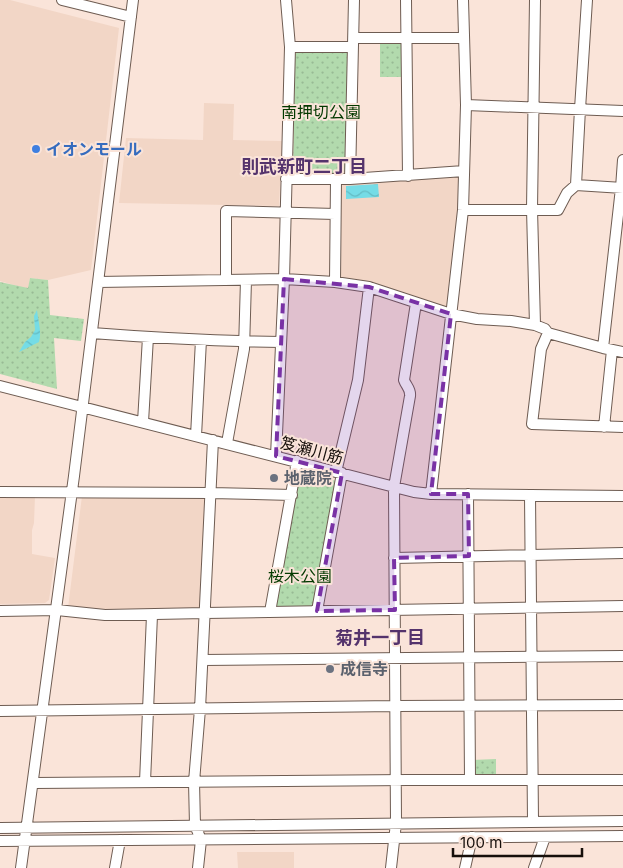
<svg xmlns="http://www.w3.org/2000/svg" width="623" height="868" viewBox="0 0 623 868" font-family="Inter,'Noto Sans JP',sans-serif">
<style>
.built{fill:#f2d6c6}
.park{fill:url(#park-dots)}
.water{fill:url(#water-waves)}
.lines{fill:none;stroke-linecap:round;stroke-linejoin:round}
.minor-casing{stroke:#6e5c52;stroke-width:12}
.minor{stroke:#fff;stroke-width:10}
.marked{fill:#7932a5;fill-opacity:0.2;stroke:#7932a5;stroke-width:4;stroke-dasharray:10 6;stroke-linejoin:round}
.shop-dot{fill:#3f7fe0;stroke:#fae4d9;stroke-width:2}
.worship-dot{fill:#6b7280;stroke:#fae4d9;stroke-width:2}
.labels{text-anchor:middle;stroke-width:4;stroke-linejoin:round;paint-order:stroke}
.park-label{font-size:16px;fill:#033a00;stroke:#fae4d9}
.shop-label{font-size:16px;font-weight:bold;fill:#366cbe;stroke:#fae4d9;text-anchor:start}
.street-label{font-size:16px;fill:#160f0b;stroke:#fae4d9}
.worship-label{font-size:16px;font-weight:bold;fill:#5b616d;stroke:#fae4d9;text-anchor:start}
.neighbourhood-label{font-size:18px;font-weight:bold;fill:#54336c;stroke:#fae4d9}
</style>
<defs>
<pattern id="park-dots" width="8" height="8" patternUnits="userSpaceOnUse" patternTransform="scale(1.25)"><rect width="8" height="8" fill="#b2daad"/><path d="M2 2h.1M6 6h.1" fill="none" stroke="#98ba94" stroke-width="1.8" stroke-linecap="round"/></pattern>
<pattern id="water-waves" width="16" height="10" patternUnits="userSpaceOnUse" patternTransform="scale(1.25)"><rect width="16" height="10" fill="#75dce6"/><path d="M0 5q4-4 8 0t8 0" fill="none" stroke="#64bcc4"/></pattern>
</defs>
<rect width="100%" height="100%" fill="#fae4d9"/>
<path class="built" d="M0,0H10L119,28L91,270L48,280L30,278L28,289L0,281Z
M204,103L234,104L233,140L282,141L279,206L119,203L126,138L203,140Z
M458,174L461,179L449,307L446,309L342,278L338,275L341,187L345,182Z
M0,495L35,496L34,523L32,530V554L55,558L49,600L45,603L0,604Z
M82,496L207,498L201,610L110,612L68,608Z
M237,852H294V868H238Z"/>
<path class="park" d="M380,41H401L404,44V77H380Z
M300,50H346L349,53L346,170L341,175L295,174L293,172L295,54Z
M30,278L48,280L50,315L84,319L81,341L54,338L57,389L0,374V282L28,288Z
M300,471L336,481L314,605L311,608L278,609L276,605Z
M496,759V778H475L472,760Z"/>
<path class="water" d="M378,184L379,197L346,199V186Z
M37,310C38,321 42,331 39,342L19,352L25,342L31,337L35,330L34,316Z"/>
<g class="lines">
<defs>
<path id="minor" d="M62,0L131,17
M406,0L408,176
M354,38H464
M290,47H352
M466,105L623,111
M286,179H350L464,171
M350,179L354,0
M576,185L580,109L587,0
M463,210H558L567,193L576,185L623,188
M226,280V211L335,214
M98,282L284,279L335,282L369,287L451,314L477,319L511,321L535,325L545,329L548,333L603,348L623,352
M335,282L336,180
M535,325L532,209L535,0
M92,333C155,338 218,341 281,342
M548,333L541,349L532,424L623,427
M603,348L621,188L623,160
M0,386L414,492L431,494L623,496
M143,422L148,337
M604,427L612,350
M196,436L201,340
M227,443L244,349L246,280
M276,456L284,279L290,47L286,0
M336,472L358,380L369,287
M0,492L211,493L292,495
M431,494L463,210L466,105L463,0
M468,494L470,780
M530,495L533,821
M394,558L623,553
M0,611L57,610L105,615L205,613L623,606
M317,611L342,473
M270,612L297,461
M203,660L623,656
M0,711L395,706L623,705
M145,782L152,615
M34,783L408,780H623
M0,828L623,821
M0,841L623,836
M21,868L74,476L133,0
M115,868L120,840
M198,868L201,840L195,825L194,782L200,709L213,440
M391,868L396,823L394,487L410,396C411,389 406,386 404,380L416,303
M465,868L472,837
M534,868L545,837"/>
</defs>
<use href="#minor" class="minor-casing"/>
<use href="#minor" class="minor"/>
</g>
<path class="marked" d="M284,279L369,287L451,314L431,494H468L469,556L394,558L395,610L317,611L342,473L276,456Z"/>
<circle class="shop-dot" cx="36" cy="149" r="5"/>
<g class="worship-dot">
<circle cx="274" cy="478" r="5"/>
<circle cx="330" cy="669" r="5"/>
</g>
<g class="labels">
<g class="park-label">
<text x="321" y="118">南押切公園</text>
<text x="300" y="582">桜木公園</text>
</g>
<g class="shop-label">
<text x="46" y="155">イオンモール</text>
</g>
<g class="street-label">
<text transform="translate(312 450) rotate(15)" y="6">笈瀬川筋</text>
</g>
<g class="worship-label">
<text x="284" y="484">地蔵院</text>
<text x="340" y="675">成信寺</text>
</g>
<g class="neighbourhood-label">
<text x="304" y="173">則武新町二丁目</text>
<text x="380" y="644">菊井一丁目</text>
</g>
</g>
<path d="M453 848v8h129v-8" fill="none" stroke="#160f0b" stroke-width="2.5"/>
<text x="460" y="848" font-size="15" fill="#160f0b" stroke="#fae4d9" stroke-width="4" paint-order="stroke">100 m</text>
</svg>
